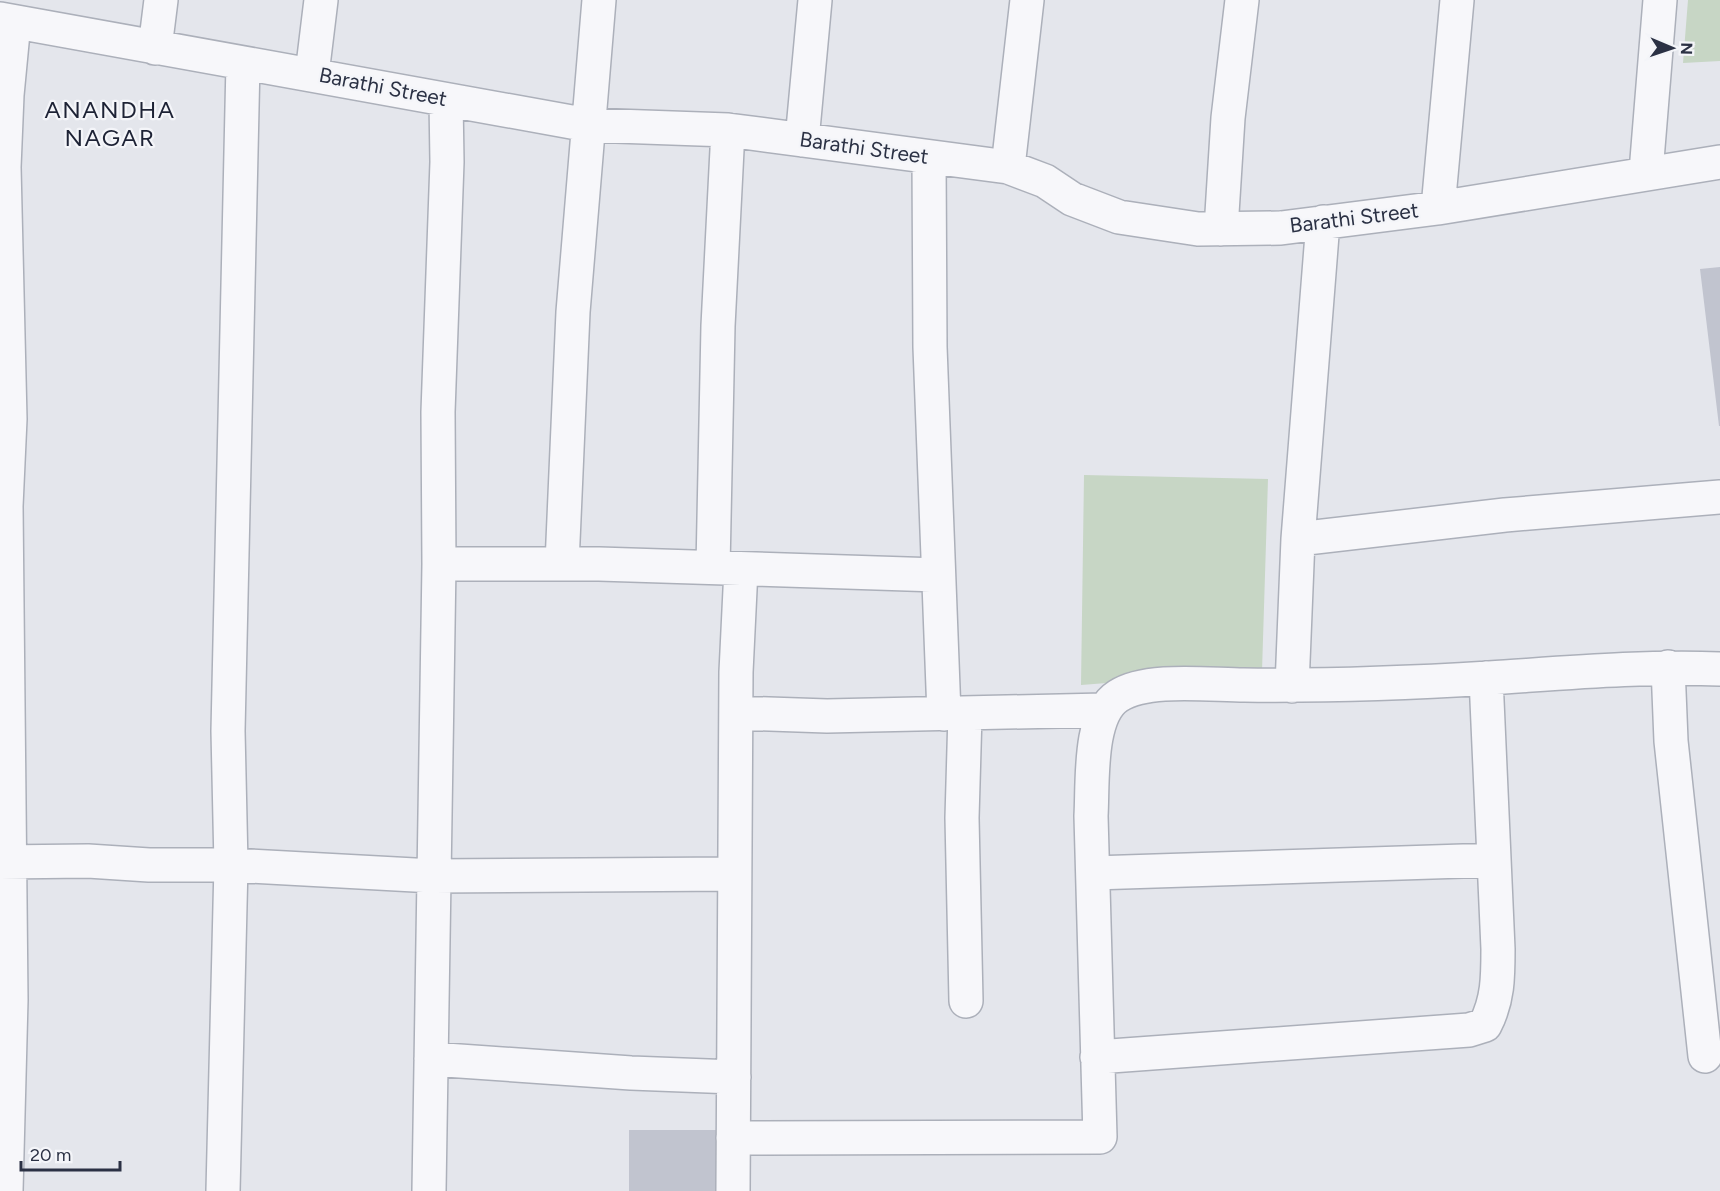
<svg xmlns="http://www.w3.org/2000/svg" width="1720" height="1191" viewBox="0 0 1720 1191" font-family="Figtree,sans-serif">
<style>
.green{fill:#c7d6c5}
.building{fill:#c1c4cf}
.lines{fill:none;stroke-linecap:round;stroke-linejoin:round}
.minor-casing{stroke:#acb0ba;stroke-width:36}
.minor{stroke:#f7f7fa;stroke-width:33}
.labels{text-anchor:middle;stroke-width:4.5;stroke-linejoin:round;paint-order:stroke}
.street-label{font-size:21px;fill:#2b3144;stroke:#f4f5f9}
.quarter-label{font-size:24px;letter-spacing:1.5px;fill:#1d2235;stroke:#f4f5f9}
</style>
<rect width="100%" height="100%" fill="#e4e6ec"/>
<path class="green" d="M1688,0H1720V61L1683,63Z
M1084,475L1268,479L1262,671L1081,685Z"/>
<path class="building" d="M1720,267V426H1719L1700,269Z
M629,1130H716V1191H629Z"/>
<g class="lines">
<defs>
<path id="minor" d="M0,19L588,125L728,130L1008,167L1045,181L1072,199L1119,217L1198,229L1281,228L1438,208L1720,162
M155,48L161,0
M312,74L321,0
M802,140L815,0
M929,158L930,347L944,714
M1008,167L1027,0
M1646,172L1660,0
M1438,208L1457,0
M1221,229L1228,118L1242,0
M1298,539L1505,515L1720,497
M439,564H599L938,575
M562,564L573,312L599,0
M713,567L718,326L728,130
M1668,667L1671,741L1705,1056
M1292,686L1298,539L1323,222
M737,713L827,716L1104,710
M965,714L962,818L966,1001
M0,862L88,861L149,865H231L433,876L734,874
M1093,873L1494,860
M1097,1057L1469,1030L1485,1025C1498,1000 1498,977 1498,949L1486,678
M431,1059L631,1073L734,1077
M733,1138L1100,1137L1091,816C1093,783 1088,715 1118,696C1147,677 1210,685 1244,685C1325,686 1408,683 1489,678C1566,673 1643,666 1720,669
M6,1191L11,1000L6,506L10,419L4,167L7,95L14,22
M223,1191L231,865L228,731L243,63
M429,1191L439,564L438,412L447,162L446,100
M733,1191L736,672L741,569"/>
</defs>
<use href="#minor" class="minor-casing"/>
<use href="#minor" class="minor"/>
</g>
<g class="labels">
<g class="street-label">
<text transform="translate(383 87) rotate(11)" y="7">Barathi Street</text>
<text transform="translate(864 148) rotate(8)" y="7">Barathi Street</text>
<text transform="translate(1354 218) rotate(-7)" y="7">Barathi Street</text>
</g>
<g class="quarter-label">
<text x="110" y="118">ANANDHA<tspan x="110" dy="28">NAGAR</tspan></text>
</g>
</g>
<g transform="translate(1672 48) rotate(92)" stroke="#f4f5f9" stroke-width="4.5" paint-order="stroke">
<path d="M0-4.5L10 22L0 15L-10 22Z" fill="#2b3144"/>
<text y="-9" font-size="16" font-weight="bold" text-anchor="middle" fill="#2b3144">N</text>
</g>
<path d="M21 1161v9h99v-9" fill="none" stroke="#2b3144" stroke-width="3"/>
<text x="30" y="1161" font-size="18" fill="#2b3144" stroke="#f4f5f9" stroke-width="4.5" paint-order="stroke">20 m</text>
</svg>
